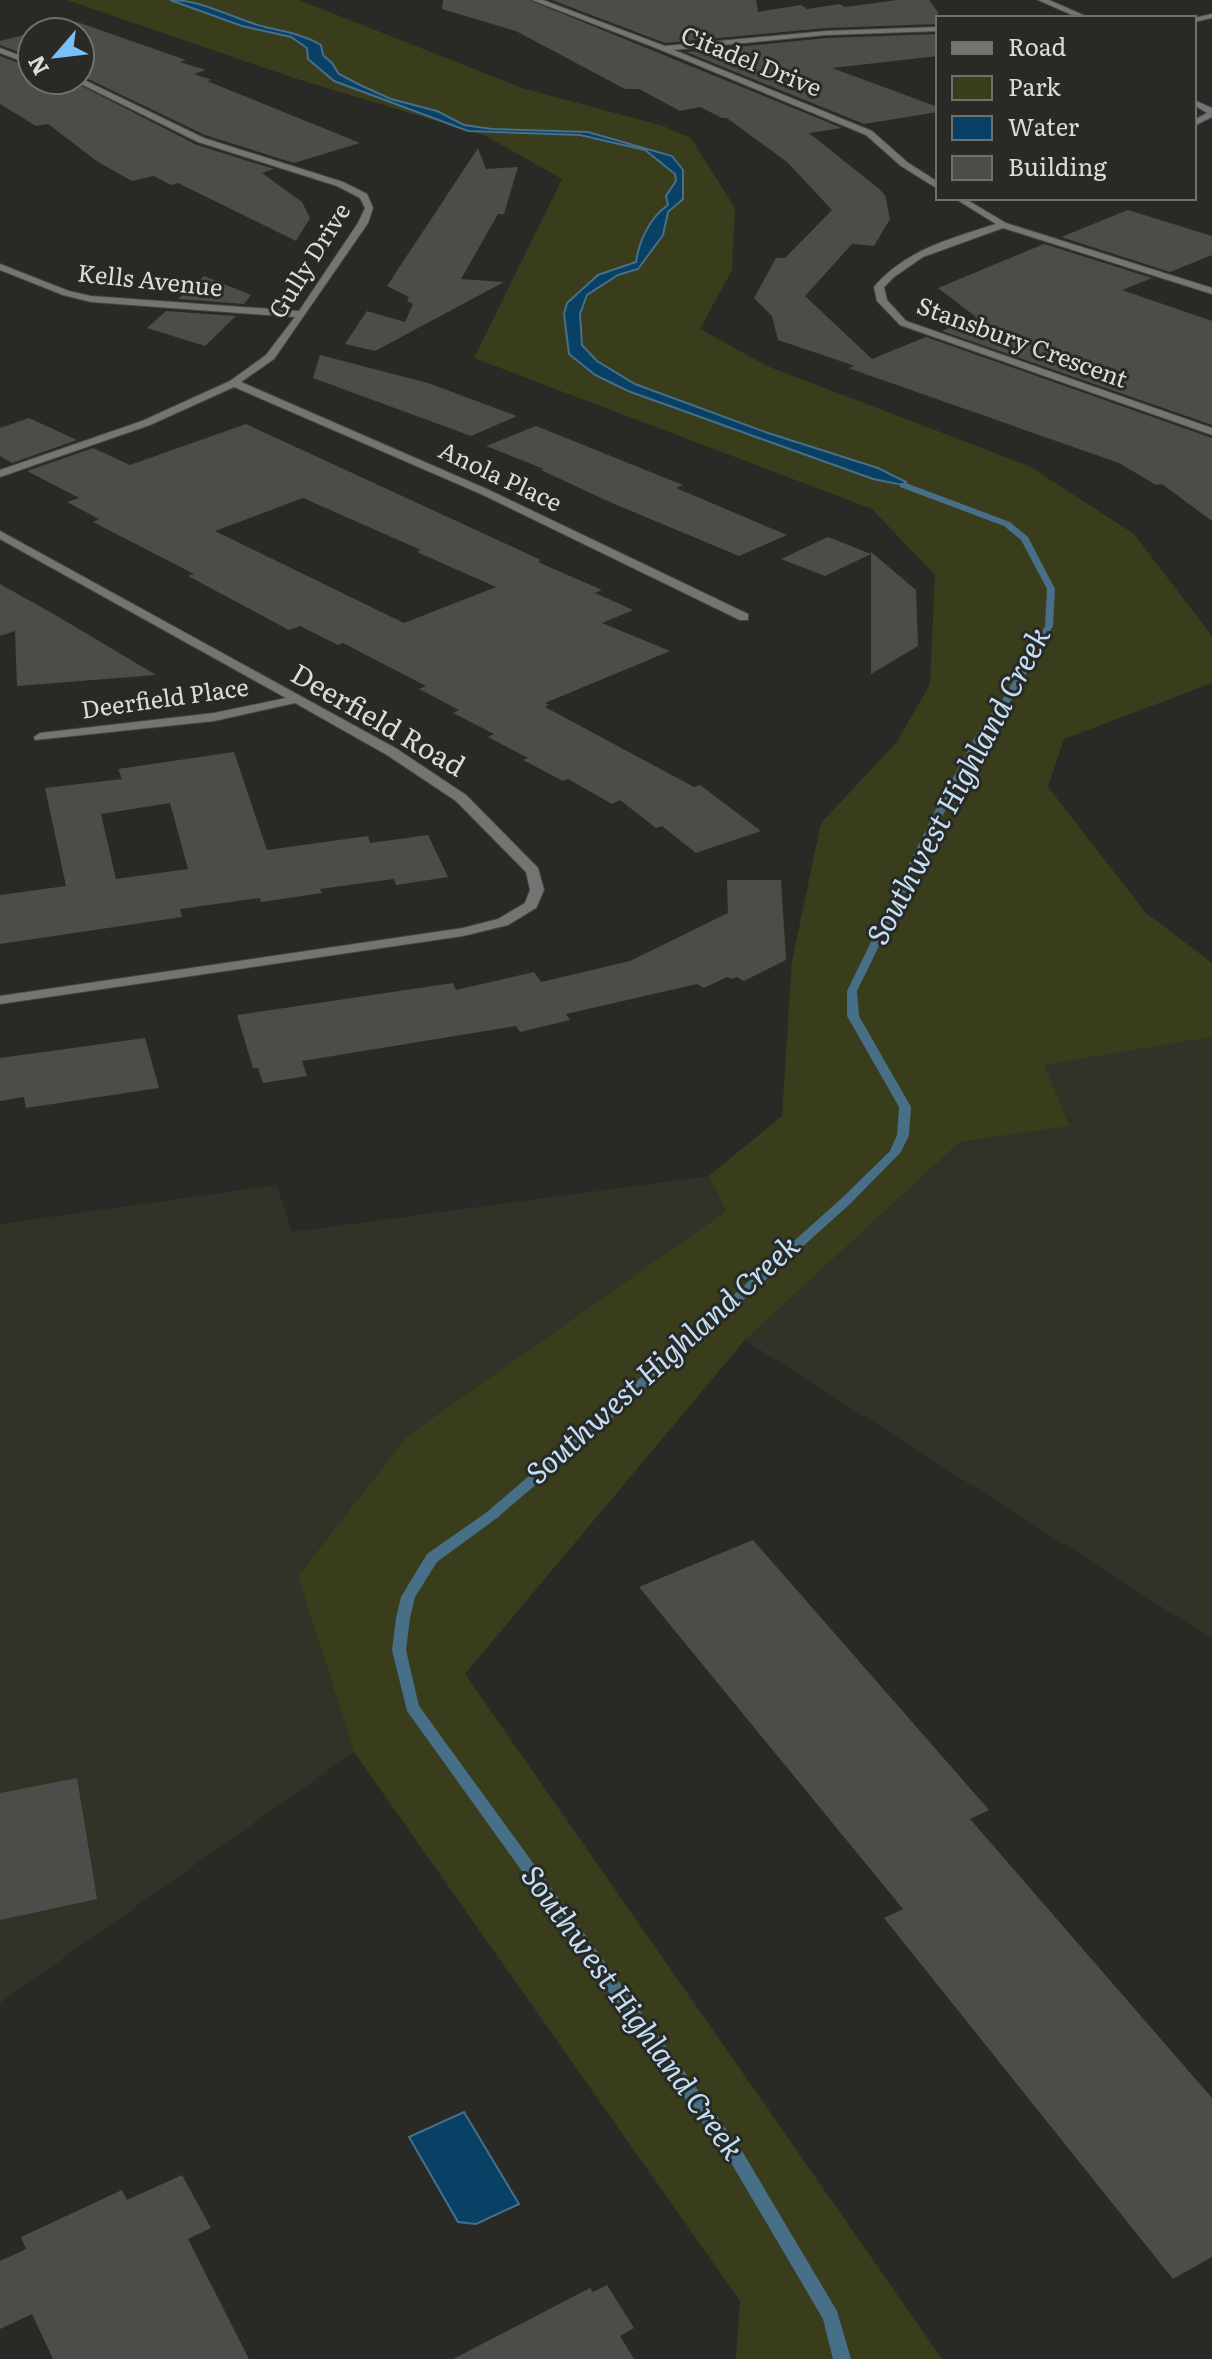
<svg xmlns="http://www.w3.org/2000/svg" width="1212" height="2359" viewBox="0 0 1212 2359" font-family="Literata,serif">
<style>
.built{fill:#313328}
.green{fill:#393d1b}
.water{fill:#094065;stroke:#486f88;stroke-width:2}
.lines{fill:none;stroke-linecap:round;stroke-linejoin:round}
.stream{fill:#486f88;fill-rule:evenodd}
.building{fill:#4c4d48;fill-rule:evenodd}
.street-casing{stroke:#454643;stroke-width:2}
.street{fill:#747572;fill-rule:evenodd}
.labels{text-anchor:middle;stroke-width:6;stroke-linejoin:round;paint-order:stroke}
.far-street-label{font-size:24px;fill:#dbdcd9;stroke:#292a26}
.street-label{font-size:28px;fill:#dbdcd9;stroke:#292a26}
.water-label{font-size:30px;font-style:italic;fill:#c3dff8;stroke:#292a26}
</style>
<rect width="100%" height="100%" fill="#292a26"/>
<path class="built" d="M1212,1037V1639L745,1340L960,1142L1069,1126L1043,1065Z
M709,1176L726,1211L407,1436L298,1576L354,1752L0,2003V1224L277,1185L292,1232Z"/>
<path class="green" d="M67,0H299L522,88L663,126L691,138L735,208L732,270L700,329L767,366L1029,466L1134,534L1212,636V683L1064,739L1048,787L1146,913L1212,963V1037L1044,1065L1070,1126L960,1142L745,1340L465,1674L942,2359H736L740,2301L354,1752L298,1576L407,1436L726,1211L709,1176L782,1116L792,961L821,823L896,743L930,684L935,575L872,509L474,358L562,179L486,136L297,79Z"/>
<path class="water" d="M170,0C199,0 222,13 249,22C273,31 298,31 321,45L323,55L332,63L339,74L360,85L391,99L437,111L464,125L492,129L588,132L672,156L683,170V199L668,212L663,235L638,269L618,275L587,295L580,314L582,345L597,361L635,384L768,433L878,468L906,482L903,485L873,479L628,391L595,375L569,354L564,314L567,303L598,275L636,262C639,241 650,217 668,205L666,196L676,181L675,174L645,150L580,135L468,131L334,81L308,59L307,48L291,37L242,26Z
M464,2112L519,2204L476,2224L458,2222L409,2137Z"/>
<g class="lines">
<path class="stream" d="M900,483H906L1010,522L1028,537L1055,589L1053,626L1013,698L989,729L946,809L857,991L859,1016L911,1107L909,1135L901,1152L850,1204L582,1445L497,1518L437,1562L415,1597L410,1618L406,1650L419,1706L742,2151L837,2311L851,2359H833L823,2319L730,2161L407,1711L392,1650L396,1618L401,1597L427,1554L487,1512L572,1439L842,1198L890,1151L897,1135L899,1107L847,1016V991L936,809L980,728L1004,697L1045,626L1047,589L1021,540L1004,526L900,487Z"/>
</g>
<path class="building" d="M443,0H529L842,128L809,133L878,188L885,195L890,219L874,246L852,244L805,296L872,359L926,337L1212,438V521L1162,484L1156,485L1119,463L848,368L855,366L778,340L772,316L754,298L776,258H785L832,210L787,162L727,118H722L700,107L680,111L639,89H625L516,31L442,9Z
M552,0H756L758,12L801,5L807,9L840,4L845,7L897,0H929L938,12V24L826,28L665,43Z
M77,22L186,60L180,62L206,70L194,74L212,80L207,81L360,143L294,163L205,135L80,75V32H37Z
M32,33V57L0,45V41Z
M938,34V56L832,68L938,107V112L864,124L686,52L826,38Z
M0,56L32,68V80H70L197,145L274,169L262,173L302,202L310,218L296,241L178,183L171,185L154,176L132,181L98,162L48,124L36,126L0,104Z
M478,148L486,169L518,167L504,214H498L461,279L504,282L375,351L345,344L367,311L405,322L413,304L407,301L409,297L387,286Z
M1128,210L1212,236V255L1170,272L1061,237Z
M1044,244L1152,278L1122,290L1212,321V425L942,331L976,317L938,288Z
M204,276L251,295L244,304L178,299Z
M166,311L236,316L205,346L147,328Z
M320,355L428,383L517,416L471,436L313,378Z
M29,418L77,440L12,463L0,456V428Z
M246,424L541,560L538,562L602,590L595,593L633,610L602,623L670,651L545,703L549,705L545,707L694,787L700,785L761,831L696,853L662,826L656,828L620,800L612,804L568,779L563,781L523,760L528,758L488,737L494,734L453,713L459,710L419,689L426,686L343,643L338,645L300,626L289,630L188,576L194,574L93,522L99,519L67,502L79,498L27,471L93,448L130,465ZM303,498L421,550L417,552L496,587L404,623L215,531Z
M536,426L683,485L676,488L787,535L739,556L612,503L541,470L544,469L486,446Z
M828,537L871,554V552L916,590L918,646L871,674V554L825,576L781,559Z
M0,584L57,616L156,675L17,686L15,631L0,636Z
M234,752L267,850L368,836L370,843L428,835L448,877L396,885L394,879L320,889L322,893L261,902L260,898L180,909L182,917L0,944V895L66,886L45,788L122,779L118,769ZM170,803L188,869L116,879L101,814Z
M727,880H781L786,960L744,981L737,977L732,979L727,977L704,988L697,984L566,1014L570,1020L520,1032L516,1026L302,1061L307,1076L263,1083L258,1068H253L237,1015L453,983L456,990L534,972L541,982L630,961L728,913Z
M145,1038L159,1088L26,1108L24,1097L0,1101V1058Z
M753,1540L989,1810L970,1819L1212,2098V2257L1173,2279L884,1918L903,1909L639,1587Z
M77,1778L97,1899L0,1920V1793Z
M182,2175L211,2228L188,2239L249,2359H53L32,2314L0,2329V2261L26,2249L21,2237L122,2190L127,2200Z
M607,2285L634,2328L620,2336L634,2359H453L590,2288L593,2292Z"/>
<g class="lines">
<defs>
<path id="street" d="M532,0H543L665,46L826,31L938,27V31L826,35L674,50L872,131L907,162L938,182V189L901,166L866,135L661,50Z
M1038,0H1049L1090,18H1079Z
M1212,14V18L1194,22L1193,18Z
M0,48L32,60V65L0,53Z
M80,78L204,138L343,182L367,194L373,208L368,223L274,359L241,382L489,490L748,614V620H740L481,494L234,387L150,425L0,477V470L142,421L230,381L266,355L295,317L91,302L63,295L0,270V264L69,291L91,296L299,311L358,223L365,208L360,198L337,186L198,142L73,80Z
M1194,100L1212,108V117L1194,126V120L1207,113L1194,105Z
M954,198H964L1006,223L1212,288V294L1003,228L923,257L894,277L884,287L887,300L906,321L1212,428V435L900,325L877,301L874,287C905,250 952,238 996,224Z
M0,531L397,749L466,795L538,868L544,890L536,908L508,925L463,936L0,1004V996L463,928L498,919L525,903L530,890L526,872L456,801L387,755L295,703L214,721L35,740L34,737L40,733L214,713L286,698L0,539Z"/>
</defs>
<use href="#street" class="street-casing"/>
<use href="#street" class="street"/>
</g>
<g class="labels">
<g class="far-street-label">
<text transform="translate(751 62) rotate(22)" y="8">Citadel Drive</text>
<text transform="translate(310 261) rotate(-58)" y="8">Gully Drive</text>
<text transform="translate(150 281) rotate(6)" y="8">Kells Avenue</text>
<text transform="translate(1022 343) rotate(20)" y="8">Stansbury Crescent</text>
<text transform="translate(500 477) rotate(25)" y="8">Anola Place</text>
<text transform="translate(165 699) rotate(-8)" y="8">Deerfield Place</text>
</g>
<g class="street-label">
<text transform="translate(378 720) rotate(30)" y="10">Deerfield Road</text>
</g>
<g class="water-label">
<text transform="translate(959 786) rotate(-62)" y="10">Southwest Highland Creek</text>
<text transform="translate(663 1360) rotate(-42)" y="10">Southwest Highland Creek</text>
<text transform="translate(632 2013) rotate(54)" y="10">Southwest Highland Creek</text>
</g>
</g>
<rect x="936" y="16" width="260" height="184" fill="#292a26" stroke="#70716e" stroke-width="2"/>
<rect x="952" y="42" width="40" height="12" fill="#747572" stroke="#70716e" stroke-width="2"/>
<text x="1008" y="56" font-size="24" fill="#dbdcd9">Road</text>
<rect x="952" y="76" width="40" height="24" fill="#393d1b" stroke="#70716e" stroke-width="2"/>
<text x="1008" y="96" font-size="24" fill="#dbdcd9">Park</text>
<rect x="952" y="116" width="40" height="24" fill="#094065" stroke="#70716e" stroke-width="2"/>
<text x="1008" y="136" font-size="24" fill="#dbdcd9">Water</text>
<rect x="952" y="156" width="40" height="24" fill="#4c4d48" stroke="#70716e" stroke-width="2"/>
<text x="1008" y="176" font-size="24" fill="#dbdcd9">Building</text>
<g transform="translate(56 56) rotate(242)"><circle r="38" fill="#292a26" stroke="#70716e" stroke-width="2"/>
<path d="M0-6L14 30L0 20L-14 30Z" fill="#79bff8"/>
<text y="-12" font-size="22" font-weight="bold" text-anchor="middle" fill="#dbdcd9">N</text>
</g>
</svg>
